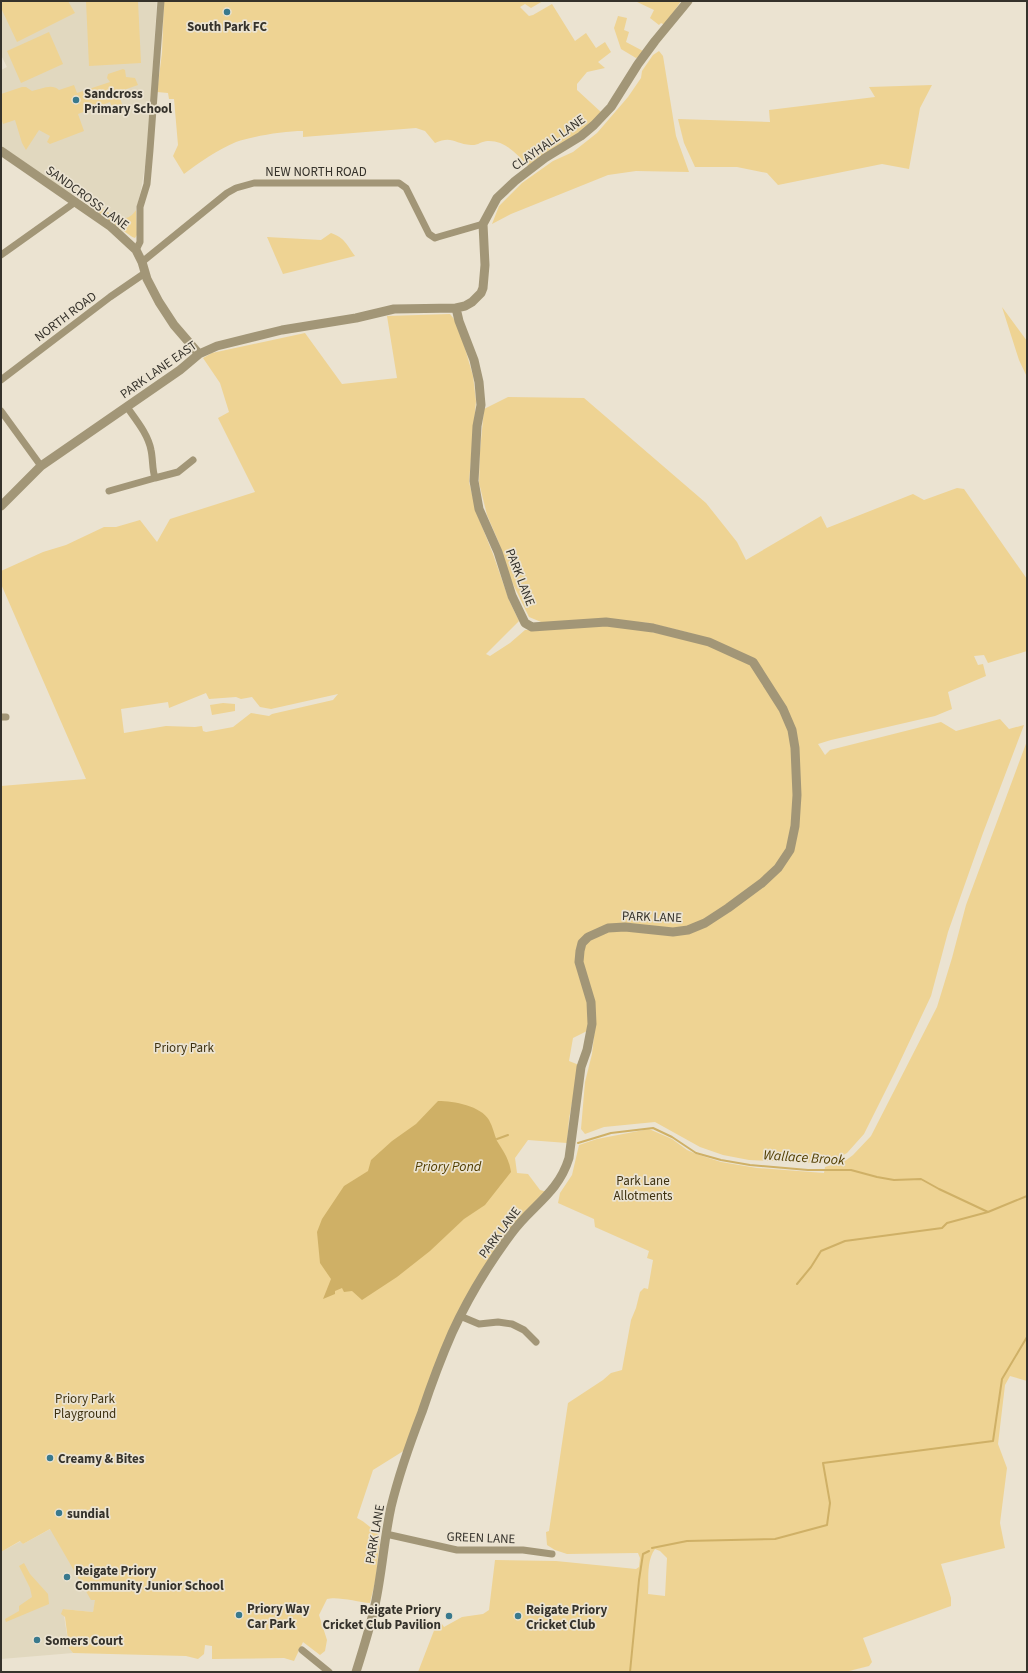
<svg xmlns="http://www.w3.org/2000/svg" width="1028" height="1673" viewBox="0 0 1028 1673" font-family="'Source Sans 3',sans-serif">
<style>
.built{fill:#e1d8bf}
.green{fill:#eed393;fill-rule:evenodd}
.water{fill:#cfb066}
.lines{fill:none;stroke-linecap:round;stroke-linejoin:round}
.stream{stroke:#cfb066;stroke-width:2}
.minor{stroke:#a29677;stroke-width:7}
.tertiary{stroke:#a29677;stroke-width:9}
.poi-dot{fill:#39798d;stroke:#ebe3d1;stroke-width:1.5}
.labels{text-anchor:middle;stroke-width:3.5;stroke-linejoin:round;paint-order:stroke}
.poi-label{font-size:13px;font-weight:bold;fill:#35322b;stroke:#ebe3d1;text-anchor:start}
.street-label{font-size:13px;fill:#35322b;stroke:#ebe3d1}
.park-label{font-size:13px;fill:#3e3110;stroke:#ebe3d1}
.water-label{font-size:14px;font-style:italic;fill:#523e00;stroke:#ebe3d1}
</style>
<rect width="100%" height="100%" fill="#ebe3d1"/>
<path class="built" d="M1,1H157L147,154L141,190L136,210L133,216L127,219H121L98,205L69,193L1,146V70L7,67L1,55Z
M116,1519L93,1612L63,1609L69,1648L73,1653L1,1659V1552L21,1541L23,1544L54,1527Z"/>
<path class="green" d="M5,1H68L75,13L17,42L1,8V3Z
M86,1H138L141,63L89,66Z
M164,1H543L531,8L525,4L520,7L529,16L533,15L552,4L575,41L586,33L596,48L605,42L611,52L598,62L605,68L587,72L577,84V90L602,113C581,135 553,147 528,166C518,155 506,141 489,141C483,140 477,146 471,145C455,144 452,135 435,143L425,131L416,128L303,137V131C284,131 254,136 236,142C217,150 200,162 184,174L173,156L178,145L174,99H169L168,93L157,92L162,53Z
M635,1H681L665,25L661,23L659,25L650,18L654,10Z
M618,16L627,18L624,30L629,32L626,42L643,51L641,56L636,58L621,49L614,28Z
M49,32L63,64L21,83L7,51Z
M659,51L663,56L676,136L689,172L636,171L608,175L511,214L492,224L499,206L522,183L553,161L573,152L597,133L628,97L641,78L642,71L653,55Z
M123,69L125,70L126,77L135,78L138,85L118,92L124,110L115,115L110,102L78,114L84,131L50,144L47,142L50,136L39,130L26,150L22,143L15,120L3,124L1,118V94L22,87H26L32,91C41,89 52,83 59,90L74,85L77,93L110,82L107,78L108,74Z
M932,85L920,108L909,169L882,164L778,185L767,173L737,167H695L684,143L678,119L770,122L769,110L875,97L869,87Z
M94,203C108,210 124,229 136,210L137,235L135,238C130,237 100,213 93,208Z
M331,233C345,238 346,244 355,256L283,274L267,237L321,240Z
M1002,307L1027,341V377L1019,360Z
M450,314L458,324L473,376L476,401L469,482L477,514L493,554L509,600L519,621L486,654L490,656L510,643L525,630C550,631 574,624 599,625C628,626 658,633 686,640L690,633L649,623L601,619L546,624L529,617L510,578L499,543L487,515L479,483L480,451L484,409L508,397L584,398L706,503L737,542L746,560L821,516L827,528L913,494L924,500L957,488L964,489L1027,579V651L988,663L984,655L974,656L978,665L983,664L986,676L948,692L952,709L935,716L831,740L818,744L825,755L830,750L941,722L956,731L1000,719L1009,729L1024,725L983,833L948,932L931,996L896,1070L864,1134L847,1153L832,1161L817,1163L749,1160L723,1155L700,1147L655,1122L604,1127L585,1134L581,1129L585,1082L592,1054L595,1027L573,1038L569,1061L579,1065L569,1119L567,1143L528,1140L515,1158L517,1173L528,1174L540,1190L547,1192L517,1221L508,1234L466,1301L450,1331L405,1450L373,1470L357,1518C366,1522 372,1530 380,1535L376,1578L370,1603C358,1602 337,1596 327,1599L319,1615L327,1640L325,1651L320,1655L303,1642L294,1661L284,1658L212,1659V1646L205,1645L204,1654L198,1659L186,1656L73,1653L69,1648L65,1617L61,1614L63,1609L93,1612L95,1600H91L50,1529L23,1544L20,1541L1,1552V786L86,779L1,584V571L43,552L66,545L104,527H116L140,520L157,542L170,519L255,492L218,418L229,412L220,383L203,358L212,353L305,333L342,384L397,378L387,316ZM206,693L209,699L236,697L241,699L252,697L260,707L271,709L338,694L333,700L272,714L269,716L251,713L233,727L206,732L203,731L202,726L195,727L166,726L124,733L121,709L168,702L169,708Z
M223,703L235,704V711L212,715L210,705Z
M1027,741V1381L1010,1376L1005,1385L998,1444L1007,1468L1000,1523L1005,1548L941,1564L951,1598V1606L863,1638L872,1662L869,1666L845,1672H418L435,1628L442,1624L444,1627L462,1617L483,1614L489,1610L495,1560L556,1561L636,1569L639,1567L640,1558L638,1553L567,1554L555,1550L547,1545L546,1532L549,1531L568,1403L603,1380L611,1373L622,1370L631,1320L636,1308L640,1292L644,1288L648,1289L653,1260L647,1258L649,1251L595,1227L594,1219L558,1203L560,1193L572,1175L579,1145L597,1139L649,1129L672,1139L687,1150L696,1154L721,1162L757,1168L824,1173L825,1167L845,1161L853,1155L871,1136L937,1007L952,958L966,905ZM655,1549L660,1551L667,1558L665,1596L648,1594C649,1580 646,1561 655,1549Z
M24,1563L30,1574L48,1594L49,1604L6,1622L5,1619L19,1611V1606L32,1597L30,1588L19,1566Z"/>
<path class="water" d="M438,1101C454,1101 481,1106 489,1120C493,1127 494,1134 497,1141C504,1152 509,1159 511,1172L485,1205L464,1219L430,1251L397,1277L362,1300L352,1291L344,1292L342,1288L335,1291V1294L323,1299L331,1279L320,1263L317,1232L322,1219L344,1186L368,1171L371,1160L392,1141L416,1124Z"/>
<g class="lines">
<path class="stream" d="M497,1139L508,1135
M578,1143L611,1133L653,1128L672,1137L696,1153L721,1160L750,1165L808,1170H851L877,1177L894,1180L921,1179L939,1189L988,1212L1027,1196
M797,1284L811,1267L821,1251L845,1241L942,1228L947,1223L988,1212
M652,1548L687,1541L775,1539L827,1525L830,1503L823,1463L993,1441L1002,1379L1027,1337
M630,1672L639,1580L643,1554L649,1551"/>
<path class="minor" d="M136,250L140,242V207L147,184L150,150L161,1
M1,255L74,203
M142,262L227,193L236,188L254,183H399L406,188L429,234L435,238L438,237L483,224
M1,380L110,297L145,273
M1,411L41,466
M155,478L178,472L193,460
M109,491L155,478C152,469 153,459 151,450C148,434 136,420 127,407
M1,717H6
M460,1316L479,1324L498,1322L512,1324L524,1330L536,1342
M386,1534L457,1550H523L552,1554
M302,1650L329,1672"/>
<path class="tertiary" d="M1,151L110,226L136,250L142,262L147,279L159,302L174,325L199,354
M1,506L41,466L180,370L199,354L217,346L282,330L356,318L394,309L456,308L465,306L472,302L481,293L483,288L485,265L483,224L497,198L515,181L545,158L581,136L594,125L611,107L638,64L655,41L688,1
M356,1672C363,1650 370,1628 375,1605C382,1573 384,1539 391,1507C399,1474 410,1443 422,1412C431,1385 441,1358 452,1333C468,1298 488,1265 511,1234C531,1206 558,1194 569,1158L581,1067L587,1050L592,1024L591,1002L579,962L580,951L582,943L588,937L608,928L625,927L673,932L688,930L705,923L728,908L762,883L778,868L790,850L795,826L797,795L795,748L792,730L783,709L753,662L709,642L653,628L606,622L532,627L525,623L512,596L498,552L479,509L474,481L477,426L481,405L479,382L474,360L459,321L456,308"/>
</g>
<g class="poi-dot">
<circle cx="227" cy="12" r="4"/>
<circle cx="76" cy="100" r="4"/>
<circle cx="50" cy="1458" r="4"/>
<circle cx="59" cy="1513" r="4"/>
<circle cx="67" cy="1577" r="4"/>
<circle cx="239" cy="1615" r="4"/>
<circle cx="449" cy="1616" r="4"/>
<circle cx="518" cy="1616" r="4"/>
<circle cx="37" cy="1640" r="4"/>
</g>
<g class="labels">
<g class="poi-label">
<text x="227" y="31" text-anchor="middle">South Park FC</text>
<text x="84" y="98">Sandcross<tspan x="84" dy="15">Primary School</tspan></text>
<text x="58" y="1463">Creamy &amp; Bites</text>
<text x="67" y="1518">sundial</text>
<text x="75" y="1575">Reigate Priory<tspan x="75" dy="15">Community Junior School</tspan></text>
<text x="247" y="1613">Priory Way<tspan x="247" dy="15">Car Park</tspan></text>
<text x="441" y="1614" text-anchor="end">Reigate Priory<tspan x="441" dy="15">Cricket Club Pavilion</tspan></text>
<text x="526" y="1614">Reigate Priory<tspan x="526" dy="15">Cricket Club</tspan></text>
<text x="45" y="1645">Somers Court</text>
</g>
<g class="street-label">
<text transform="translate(548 142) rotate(-35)" y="5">CLAYHALL LANE</text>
<text x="316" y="176">NEW NORTH ROAD</text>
<text transform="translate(88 197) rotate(36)" y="5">SANDCROSS LANE</text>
<text transform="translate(65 316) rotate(-37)" y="5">NORTH ROAD</text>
<text transform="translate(158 369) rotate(-35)" y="5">PARK LANE EAST</text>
<text transform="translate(521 577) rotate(69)" y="5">PARK LANE</text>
<text transform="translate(652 916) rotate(2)" y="5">PARK LANE</text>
<text transform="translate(499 1232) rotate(-53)" y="5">PARK LANE</text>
<text transform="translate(374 1534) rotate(-80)" y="5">PARK LANE</text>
<text transform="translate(481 1537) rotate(2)" y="5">GREEN LANE</text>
</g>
<g class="park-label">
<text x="184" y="1052">Priory Park</text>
<text x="643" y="1185">Park Lane<tspan x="643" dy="15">Allotments</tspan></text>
<text x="85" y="1403">Priory Park<tspan x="85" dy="15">Playground</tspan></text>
</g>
<g class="water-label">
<text transform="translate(804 1157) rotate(4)" y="5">Wallace Brook</text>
<text x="448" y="1171">Priory Pond</text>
</g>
</g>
<rect width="1028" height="1673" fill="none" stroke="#35322b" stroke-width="4"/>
</svg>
